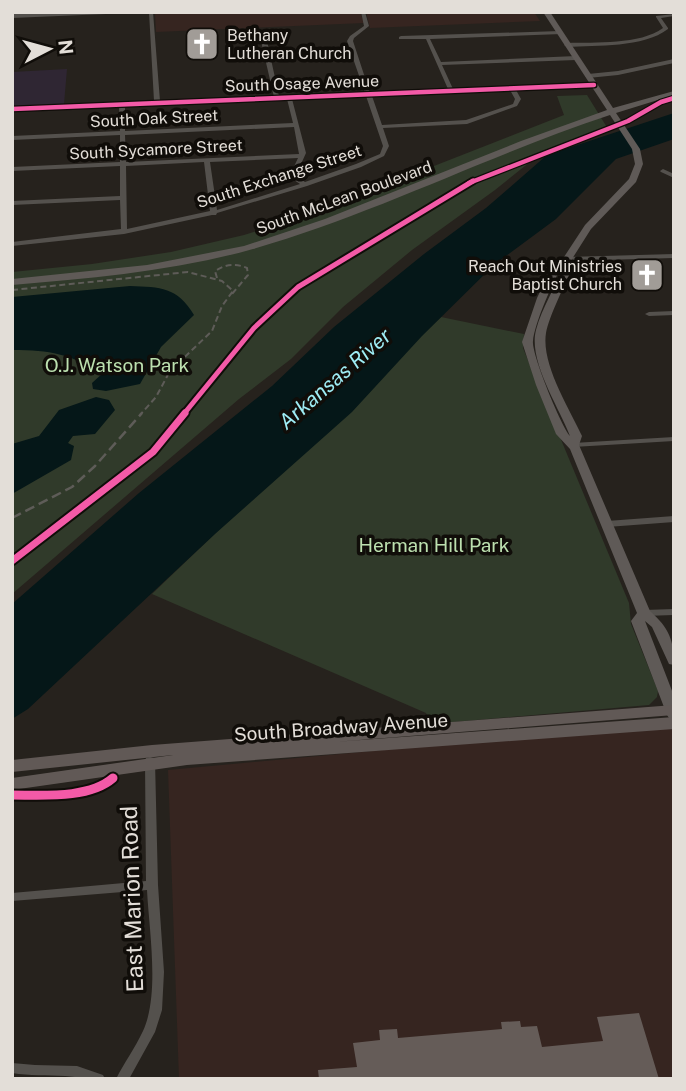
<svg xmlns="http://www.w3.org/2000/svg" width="686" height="1091" viewBox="0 0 686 1091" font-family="'Public Sans',sans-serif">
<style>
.commercial{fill:#362520}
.education{fill:#2f2633}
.green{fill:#303a2a}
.water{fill:#051718}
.building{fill:#655c58}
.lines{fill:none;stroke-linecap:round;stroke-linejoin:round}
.minor{fill:#54514d;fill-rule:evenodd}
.tertiary{fill:#54514d;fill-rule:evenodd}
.secondary{fill:#5f5a57;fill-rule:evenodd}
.primary{fill:#615956;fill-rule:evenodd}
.rail-far1{stroke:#5e5c58;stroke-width:2;stroke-dasharray:6 3.5;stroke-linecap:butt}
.rail{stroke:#5e5c58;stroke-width:2.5;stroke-dasharray:10 5;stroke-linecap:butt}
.cycleway-far3-casing{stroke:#100d09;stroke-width:7}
.cycleway-far2-casing{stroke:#100d09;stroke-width:9}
.cycleway-far1-casing{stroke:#100d09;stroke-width:11}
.cycleway-casing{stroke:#100d09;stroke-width:13}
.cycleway-far3{stroke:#f35aa7;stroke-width:4.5}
.cycleway-far2{stroke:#f35aa7;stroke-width:5}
.cycleway-far1{stroke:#f35aa7;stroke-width:7}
.cycleway{stroke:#f35aa7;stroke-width:9}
.labels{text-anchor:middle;stroke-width:7;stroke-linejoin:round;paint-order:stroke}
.far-poi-label{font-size:16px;fill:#e3ded8;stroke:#100d09;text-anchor:start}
.far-street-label{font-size:16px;fill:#e3ded8;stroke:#100d09}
.park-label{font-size:19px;fill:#bce0af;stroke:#100d09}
.street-label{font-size:19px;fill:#e3ded8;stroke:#100d09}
.water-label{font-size:21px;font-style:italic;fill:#9eecf4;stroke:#100d09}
.near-street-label{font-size:23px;fill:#e3ded8;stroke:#100d09}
</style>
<rect width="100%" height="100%" fill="#26221d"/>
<path class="commercial" d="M197,12H360L364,23L156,32L155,14Z
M366,12H534L540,21L370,28Z
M674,723V1079H179L168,770Z"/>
<path class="education" d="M67,69L64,104L12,107V72Z"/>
<path class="green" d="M587,95L608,129L545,150L495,190L412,250L343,307L291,359L239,399L12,594V272L92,264L171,252L244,235L319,211L564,115L557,96Z
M441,317L524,334L523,348L532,370L629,603L631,624L658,691L657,697L649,705L431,724L426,713L152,594Z"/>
<path class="water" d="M674,113V139L616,159L556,219L495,264L422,336L352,412L215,534L28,709L12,719V604L139,493L272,386L334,327L424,254L486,208L547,155Z
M130,286C161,287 177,287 194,315L161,347L140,384L106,391L93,389L92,383L103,373C68,354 52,350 12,350V297Z
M96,397L109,400L115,410L95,434L73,436L68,443L74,446L71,460L12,494V444L39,436L59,410Z"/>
<path class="building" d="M639,1013L659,1079H319L318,1070L357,1067L353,1043L380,1040L379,1030L397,1029L398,1038L502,1029L501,1022L520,1021L521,1027L537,1026L542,1047L603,1041L597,1017Z"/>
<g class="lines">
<path class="minor" d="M149,12H153L160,101L274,97L261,41L264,39L267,41L279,96L365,93L347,41L350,36L364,26L361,12H365L369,26L354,38L353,41L370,93L448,89L426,39H399V37L401,36L560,31L563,33L562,34L430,39L441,62L576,56L579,58L576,60L442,65L453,89L594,83L597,85L594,87L516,90L521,99L517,106L467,124L383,128L389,146L384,156L361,167L307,186L217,213L216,215H212L124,234L12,246V242L121,229L120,200L12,205V201L120,196V166L12,171V167L120,162V135L12,140V136L120,131L119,106L12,111V107L154,101ZM510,90L515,99L513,104L466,120L382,125L372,96ZM366,96L383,146L380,154L356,164L305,182L299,178L297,173L306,153L292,99ZM287,99L293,123L125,131V106ZM294,127L299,154L126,162L125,135ZM298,158L291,173L294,180L300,184L217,210L210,162ZM204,162L210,211L127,229L126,166Z
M674,14V16L661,18L668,28V29C643,48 597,45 567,47L564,45L567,43C595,42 640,45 663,28L656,17V16Z
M674,59V63L618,75L588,78L585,76L588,74L618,71Z
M663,169L674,174V178L661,172L660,171Z
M674,254V258L567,261L564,259L567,257Z
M674,311V315L649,316L645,314L649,312Z
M674,437V441L573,447L569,445L573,443Z
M674,516V522L607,527L603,524L607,521Z
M674,609V615L644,616L639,613L644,610Z
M150,757L154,758L155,761L158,885L164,972L162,1010L155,1032L129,1079H116C124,1063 135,1048 143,1031C160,994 149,930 147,890L12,901V893L146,881L145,761L146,758Z
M12,1063L35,1065L77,1066L103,1075L105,1079C91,1079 78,1077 65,1076C47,1075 30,1076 12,1073Z"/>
<path class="tertiary" d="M59,12H109L106,14L12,18V14Z"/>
<path class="secondary" d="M543,12H550L613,108L674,91V95L616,113L640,149L643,164L636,182L591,229L572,259L573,266C566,283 549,316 546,333C541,364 569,408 582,436L579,445L650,611C669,628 674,640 674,665L669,664L652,627L645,621L674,696V720L669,718L667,715L631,621L637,613L570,449L556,434L536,385L522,342L537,298L553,264L564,257L585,225L629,179L635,164L632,149L610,115C489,155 375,214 253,249C175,271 93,278 12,285V279L147,265L244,246L325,219L521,141L607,110ZM563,265C556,287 542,307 536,330C528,361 559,407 570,436C561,426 531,353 533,341C534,325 554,278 563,265Z"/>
<path class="primary" d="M674,705V715L334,742L674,717V729L187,765L12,790V778L173,755L12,772V760L152,745Z"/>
<path class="rail-far1" d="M217,278L215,271C226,264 235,263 247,268L248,275L232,294
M12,290L188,272L222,281L233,291L222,306L212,331L170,371L156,397L140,415"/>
<path class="rail" d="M12,518L72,487L95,466L142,413"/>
<defs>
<path id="cycleway-far3" d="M12,109L594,85
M469,183L628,121L661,102L674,98"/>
<path id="cycleway-far2" d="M183,415L254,328L298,287L473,181"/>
<path id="cycleway-far1" d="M12,561L153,452L185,413"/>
<path id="cycleway" d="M12,795C42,795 89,799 113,778"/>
</defs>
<use href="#cycleway-far3" class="cycleway-far3-casing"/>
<use href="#cycleway-far2" class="cycleway-far2-casing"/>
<use href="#cycleway-far1" class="cycleway-far1-casing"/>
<use href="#cycleway" class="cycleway-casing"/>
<use href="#cycleway-far3" class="cycleway-far3"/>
<use href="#cycleway-far2" class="cycleway-far2"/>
<use href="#cycleway-far1" class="cycleway-far1"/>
<use href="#cycleway" class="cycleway"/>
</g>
<defs>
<symbol id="church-square" viewBox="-11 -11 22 22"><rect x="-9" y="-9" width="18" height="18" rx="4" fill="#a19c97" stroke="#100d09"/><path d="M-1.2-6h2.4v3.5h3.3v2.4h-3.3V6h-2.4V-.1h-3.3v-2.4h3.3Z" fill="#fff"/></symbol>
</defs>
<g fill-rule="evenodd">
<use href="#church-square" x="183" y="25" width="38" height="38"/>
<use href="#church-square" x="628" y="256" width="38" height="38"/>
</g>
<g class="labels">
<g class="far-poi-label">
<text x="227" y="41">Bethany<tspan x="227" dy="18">Lutheran Church</tspan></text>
<text x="622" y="272" text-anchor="end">Reach Out Ministries<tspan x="622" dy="18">Baptist Church</tspan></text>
</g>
<g class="far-street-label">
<text transform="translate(302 83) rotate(-2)" y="6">South Osage Avenue</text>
<text transform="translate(154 118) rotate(-3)" y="6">South Oak Street</text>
<text transform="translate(156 149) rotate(-3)" y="6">South Sycamore Street</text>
<text transform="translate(279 176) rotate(-18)" y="6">South Exchange Street</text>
<text transform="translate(344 197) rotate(-20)" y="6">South McLean Boulevard</text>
</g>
<g class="park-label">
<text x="117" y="372">O.J. Watson Park</text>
<text x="434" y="552">Herman Hill Park</text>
</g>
<g class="street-label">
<text transform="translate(341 727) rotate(-4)" y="7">South Broadway Avenue</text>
</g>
<g class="water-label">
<text transform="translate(335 379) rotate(-41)" y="7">Arkansas River</text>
</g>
<g class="near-street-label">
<text transform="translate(132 899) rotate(-92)" y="8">East Marion Road</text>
</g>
</g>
<rect width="686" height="1091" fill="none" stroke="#e3ded8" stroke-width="28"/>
<g transform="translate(49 49) rotate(84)" stroke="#100d09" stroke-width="5" paint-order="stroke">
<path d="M0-5L12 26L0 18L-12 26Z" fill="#e3ded8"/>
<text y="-10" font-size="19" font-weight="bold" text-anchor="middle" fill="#e3ded8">N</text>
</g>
</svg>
